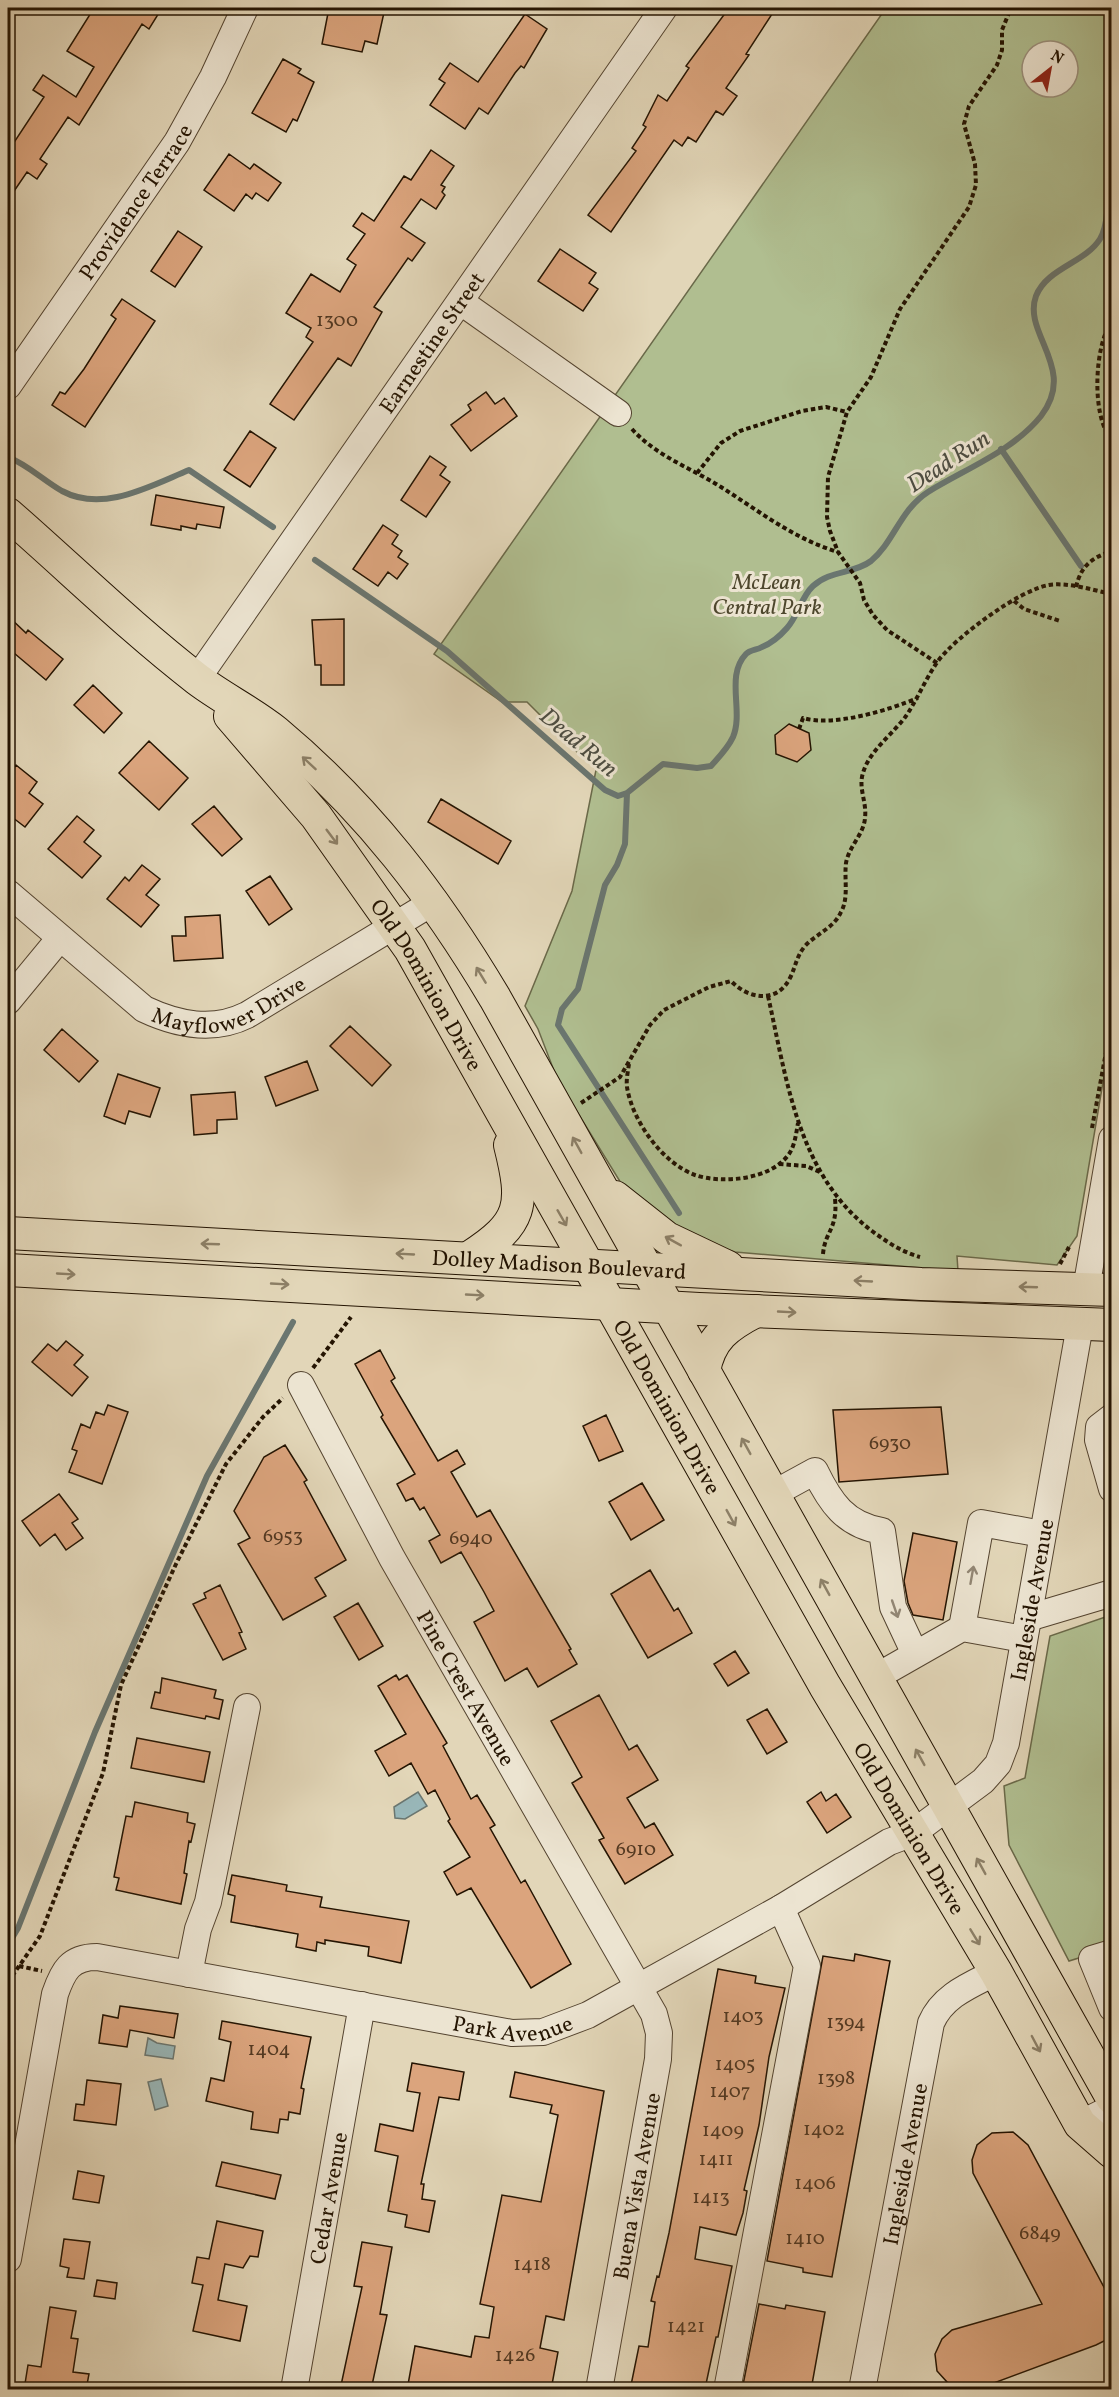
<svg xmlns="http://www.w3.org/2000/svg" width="1119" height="2397" viewBox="0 0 1119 2397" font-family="Vollkorn,serif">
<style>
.green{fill:#b0be90;stroke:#6a6949;stroke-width:1.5;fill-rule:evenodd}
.water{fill:#98b7b9;stroke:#6a7670;stroke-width:1.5}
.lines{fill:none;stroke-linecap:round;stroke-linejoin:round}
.stream{stroke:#6a7670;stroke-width:6}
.building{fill:#dba47d;stroke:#241402;stroke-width:1.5}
.minor-casing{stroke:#544430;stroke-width:28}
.major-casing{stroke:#241402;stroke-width:34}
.path{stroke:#241402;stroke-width:4;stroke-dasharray:4.5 3;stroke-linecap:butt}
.minor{stroke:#ece4d1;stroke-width:26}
.major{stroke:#e2d6b8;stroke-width:32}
.oneway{stroke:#8c7f66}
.oneway2{stroke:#928674}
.labels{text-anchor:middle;stroke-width:6;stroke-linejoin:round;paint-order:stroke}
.number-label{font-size:20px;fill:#523821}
.street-label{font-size:22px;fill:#241402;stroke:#ece4d1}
.park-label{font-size:22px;font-style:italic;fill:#4e472d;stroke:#ece4d1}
.water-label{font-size:24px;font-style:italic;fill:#4d4d42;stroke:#ece4d1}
</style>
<rect width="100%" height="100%" fill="#e2d6b8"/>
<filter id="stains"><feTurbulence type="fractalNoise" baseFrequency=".00333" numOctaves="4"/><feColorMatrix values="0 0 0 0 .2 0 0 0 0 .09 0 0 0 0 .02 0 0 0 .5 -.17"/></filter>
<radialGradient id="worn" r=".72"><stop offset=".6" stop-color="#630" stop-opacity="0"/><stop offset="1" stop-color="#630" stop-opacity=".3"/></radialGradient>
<path class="green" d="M886,8H1111V1035L1077,1236L1057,1265L957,1256L958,1271L735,1252L645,1222L558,1081L538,1029L525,1006L572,891L597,765L579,754L527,702H502L434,654ZM1032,51H1068V87H1032Z
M1111,1615V1948L1069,1961L1009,1845L1004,1786L1025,1778L1050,1636Z"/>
<path class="water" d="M418,1792L427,1806L405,1819L395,1818L394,1807Z
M148,2038L157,2043L175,2046L173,2059L145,2055Z
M161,2079L168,2106L155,2110L148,2082Z"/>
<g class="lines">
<path class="stream" d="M1001,449L1081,566
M8,457C28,465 43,480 62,491C103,513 150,486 189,470L273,527
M315,560L447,651L605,790L618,796L627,793L663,764L697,768L711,766C719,757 728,748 733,737C744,711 725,676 746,654C750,650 757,650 762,647C772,643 780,636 787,628C798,616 801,597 813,586C830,570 854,574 871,561C894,542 900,510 928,492C965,469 1013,451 1041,416C1078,368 1022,334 1036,296C1047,268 1085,263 1100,239C1114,217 1104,158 1112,128
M627,793L625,844L617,865L605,885L578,989L562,1009L558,1025L679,1213
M8,1945L18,1928L95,1732L207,1476L293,1322"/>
</g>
<path class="building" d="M94,8H162L149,29L142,24L79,125L68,117L40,159L47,164L37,179L27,172L8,200V136L15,141L44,97L33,90L43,75L76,97L94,67L67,51Z
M329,8H385L377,44L365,41L362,52L322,44Z
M729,8H776L746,54L749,55L726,88L737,96L723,115L716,111L696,142L688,137L682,146L674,140L611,232L588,215L636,151L632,148L646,127L643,125L658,95L667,101L689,68L686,66Z
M525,14L547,29L524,68L521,66L515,73L488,114L479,108L465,129L430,105L445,83L439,79L450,63L478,82Z
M283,59L301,69L298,73L314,82L297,121L293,119L286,132L252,113Z
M431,150L454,166L441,185L445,187L442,192L445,195L436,209L421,199L401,227L425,243L412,261L408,258L374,307L382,312L351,366L338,358L294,420L270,404L313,342L306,337L311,328L286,313L311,274L340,292L356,265L347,259L365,234L353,226L362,213L374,221L404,176L411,180Z
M229,154L250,169L254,164L281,183L268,201L256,193L252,199L246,194L234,211L204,190Z
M178,231L202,247L175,287L151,271Z
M560,249L596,273L589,283L598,289L583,311L538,281Z
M122,299L155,321L85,427L52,405L60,392L65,394L84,369L116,319L111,315Z
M486,392L495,404L504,398L517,416L471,451L451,425L471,410L468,405Z
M250,431L276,448L250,487L224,470Z
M430,456L446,467L440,475L450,482L426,517L401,500Z
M156,495L224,507L220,528L197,524L196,529L181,526V530L151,525Z
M383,525L398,535L392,544L402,551L398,557L408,564L397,579L388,572L378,586L353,569Z
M8,616L26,633L28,630L63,659L46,680L8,648Z
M344,619V685H321V665H315L312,620Z
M93,685L122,713L104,733L74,705Z
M789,724L809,733L811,750L797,762L776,754L775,735Z
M149,741L188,778L159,810L119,773Z
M16,765L37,782L29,793L43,804L25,827L8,814V776Z
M441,799L511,841L498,864L428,822Z
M214,806L242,839L222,856L192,824Z
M77,816L94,830L84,842L101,856L82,878L48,849Z
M142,865L160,879L146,895L159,905L141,927L107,899L125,877L129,881Z
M270,876L292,909L269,925L246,891Z
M220,915L223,958L174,961L172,936H186L185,917Z
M350,1026L391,1065L372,1086L330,1046Z
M62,1029L98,1061L79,1082L44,1050Z
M307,1061L318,1090L276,1106L265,1077Z
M118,1074L160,1088L150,1117L129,1111L125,1124L104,1116Z
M235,1092L237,1119L217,1120V1133L194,1135L191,1095Z
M66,1341L83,1355L74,1365L88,1377L72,1396L32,1362L48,1344L57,1351Z
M380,1350L395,1378L391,1381L438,1461L457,1450L465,1464L451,1472L477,1517L490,1510L571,1649L569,1650L577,1664L538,1687L527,1668L505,1681L474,1622L494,1611L484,1592L461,1552L441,1563L429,1541L440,1535L424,1507L420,1510L413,1498L406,1501L397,1484L415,1474L381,1417L383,1415L355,1364Z
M108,1405L128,1412L102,1484L69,1472L77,1451L72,1449L81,1424L90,1428L96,1412L104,1415Z
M941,1407L948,1474L839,1482L833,1410Z
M606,1415L623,1451L599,1461L583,1426Z
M285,1445L307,1480L304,1482L346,1560L315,1578L326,1596L283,1620L238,1544L250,1538L234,1511L264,1457Z
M642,1483L664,1520L631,1540L609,1502Z
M59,1494L78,1519L72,1523L83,1538L66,1550L55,1534L40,1546L22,1521Z
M913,1533L957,1542L943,1620L913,1615L908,1603L904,1581Z
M650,1570L674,1611L678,1608L692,1633L648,1658L611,1594Z
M220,1585L242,1632L239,1633L246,1649L223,1660L193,1604L206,1598L204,1593Z
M358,1603L383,1646L359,1660L334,1617Z
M735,1651L749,1673L728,1686L714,1664Z
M396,1675L399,1680L407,1675L447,1743L443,1746L471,1799L477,1795L495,1825L490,1828L521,1883L525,1880L571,1964L531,1988L471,1888L457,1895L444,1872L470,1857L448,1821L450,1819L435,1790L428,1794L411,1763L389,1776L375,1751L406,1734L378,1686Z
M162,1678L216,1690L214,1698L223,1700L219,1719L206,1716L205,1719L151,1708L155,1692L160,1693Z
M599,1695L629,1750L637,1745L658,1780L627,1798L645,1828L654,1823L673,1855L625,1884L599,1840L604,1838L572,1783L582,1777L551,1721Z
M767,1709L787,1742L767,1754L747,1720Z
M137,1738L210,1752L204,1782L131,1768Z
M821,1792L826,1801L836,1794L851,1817L827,1833L807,1802Z
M135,1802L188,1813L187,1822L195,1824L191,1842L189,1841L184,1873L187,1874L181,1904L116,1890L119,1878L114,1877L126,1816L132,1817Z
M232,1875L287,1885L286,1891L322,1897L320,1907L409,1921L401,1963L368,1956L369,1947L325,1940V1944L317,1942L316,1951L296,1947L298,1934L231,1922L235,1896L228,1894Z
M855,1954L890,1961L832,2277L803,2272V2268L767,2261L823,1956L854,1961Z
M718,1969L756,1976L755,1983L785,1988L769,2057L759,2125L744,2190L747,2191L743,2213L736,2235L700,2227L695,2259L732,2266L718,2337H716L706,2384L703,2383L702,2390H630L639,2346L648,2347L655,2302L651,2301L657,2276L659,2277L669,2233Z
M120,2006L178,2014L174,2038L130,2030L127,2047L99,2043L103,2015L118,2018Z
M222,2021L311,2037L301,2088L304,2089L300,2114L289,2112L288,2120L280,2119L278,2133L251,2129L253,2112L206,2101L211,2078L224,2081L231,2042L219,2039Z
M412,2063L464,2072L459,2100L439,2097L421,2184H424L422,2199L435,2201L429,2232L405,2227L407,2215L388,2211L398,2156L375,2151L380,2124L413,2131L420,2093L407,2091Z
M515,2072L604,2091L564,2320L546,2316L540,2348L558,2352L551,2390H407L415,2346L471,2357L475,2336L489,2338L494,2307L480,2304L502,2195L541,2202L558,2115L550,2113L552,2105L510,2097Z
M87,2080L121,2084L116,2125L74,2120L76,2104L84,2105Z
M1013,2132L1028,2145L1106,2291L1112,2302V2337L1096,2345L975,2390H965L948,2383L937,2371L935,2354L942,2339L952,2330L1042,2304L973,2173L972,2160L977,2145L992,2133Z
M222,2162L281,2175L275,2199L216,2186Z
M78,2171L104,2176L99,2203L73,2199Z
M217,2221L263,2231L258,2257L250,2256L243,2268L225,2264L218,2300L247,2306L240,2341L193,2331L203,2285L192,2283L197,2257L209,2259Z
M64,2239L90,2242L84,2279L67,2277L69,2268L60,2266Z
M362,2242L392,2247L380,2314L387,2315L371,2390H340L362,2287L354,2286Z
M97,2280L117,2283L115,2299L94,2296Z
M759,2304L785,2309L786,2305L825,2312L811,2390H742Z
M50,2307L76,2311L71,2338L78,2339L73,2372L89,2374L86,2390H24L28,2365L41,2367Z"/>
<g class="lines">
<defs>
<g id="minor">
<path d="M461,302L618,413"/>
<path id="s1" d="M8,386L177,142L213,77L245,8"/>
<path id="s2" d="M197,679L664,8"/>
<path id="s3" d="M8,893L144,1009C178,1025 213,1032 247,1015L435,901"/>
<path d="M8,1001L60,938"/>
<path d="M1086,1289L1112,1139"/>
<path id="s4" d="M301,1385L392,1558L654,2014L659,2033L658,2059L599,2390"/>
<path d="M1112,1417L1099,1427L1098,1440L1112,1489"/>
<path d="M773,1494L815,1471C830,1502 845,1525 882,1531L893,1607L915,1654"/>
<path d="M1028,1618L1112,1593"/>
<path d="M962,1628L981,1523L1042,1534"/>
<path d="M876,1677L962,1628L1024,1639"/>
<path d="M1112,1953L1092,1959L1112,2008"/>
<path d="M189,1974L198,1929L208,1902L247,1707"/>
<path d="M1080,2124L1112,2108"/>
<path id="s5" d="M8,2259L55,1994C63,1971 70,1957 97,1957L512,2033L543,2032L588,2015L781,1908L889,1842L913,1833L983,1781L998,1764L1006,1743L1080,1325"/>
<path id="s6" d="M294,2390L362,2005"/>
<path d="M727,2390L807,1966L781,1908"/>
<path id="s7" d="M862,2390L931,2023C943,1995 971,1985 996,1972"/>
</g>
<g id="major">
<path d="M8,514C71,569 131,628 197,679C222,698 251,712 276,732C367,808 435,897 495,998L1112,2098"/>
<path id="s8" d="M230,716L316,816L410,949L825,1686L996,1972L1080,2124L1112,2152"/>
<path d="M615,1197L667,1238L728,1267"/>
<path id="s9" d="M8,1233L921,1284L1112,1290"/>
<path d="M470,1257C523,1223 525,1205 510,1145"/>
<path d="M8,1270L699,1309L1112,1325"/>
<path d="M704,1371C710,1338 727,1326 756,1311"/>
</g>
</defs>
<use href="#minor" class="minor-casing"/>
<use href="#major" class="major-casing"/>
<path class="path" d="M1112,252V259
M1112,321C1094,345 1091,418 1112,440
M632,429C656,456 691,468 721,487C759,511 794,539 838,552
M697,473L721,443L740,431L802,411L826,407L847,412
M1076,587C1081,566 1091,558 1112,551
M1014,601L1024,609L1060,621
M937,663L887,630L873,615L864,600L860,583L838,552L830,531L827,517L828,477L847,412L871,377L900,309L969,207L976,185L975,164L964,124L969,106L997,65L1002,50V30L1011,8
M799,729L803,718C834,727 889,710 918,698
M768,996C787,1081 798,1175 872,1231C887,1242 902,1252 920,1257
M629,1064C628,1071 626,1080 627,1087C632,1120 662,1163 695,1175C722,1184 771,1180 789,1154C795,1145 796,1134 798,1123
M581,1103L620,1077L650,1025L664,1010L709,987L731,981C748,999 777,1004 790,978C796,966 796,957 805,946C816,934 834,928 841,912C849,898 844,879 846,863C849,846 864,834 865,818C867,802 858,788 863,773C869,751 893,734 906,716C918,698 926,678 938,661C956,637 1019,590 1049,585C1068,582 1092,590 1112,594
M1092,1128L1112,1020
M779,1164L806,1166L820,1172
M823,1254C825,1231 838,1229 835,1199
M1060,1264L1069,1247
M313,1368L351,1317
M19,1966L42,1971
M8,1982L40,1936L103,1773L121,1685L176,1564L226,1464L263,1417L283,1398"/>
<use href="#minor" class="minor"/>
<use href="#major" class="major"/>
</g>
<defs><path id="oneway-shaft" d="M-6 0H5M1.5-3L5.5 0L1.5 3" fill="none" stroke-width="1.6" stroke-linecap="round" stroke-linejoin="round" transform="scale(1.5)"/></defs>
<g class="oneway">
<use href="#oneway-shaft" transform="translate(309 763) rotate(-137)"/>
<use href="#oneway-shaft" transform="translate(332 837) rotate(53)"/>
<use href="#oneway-shaft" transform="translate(481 975) rotate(-121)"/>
<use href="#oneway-shaft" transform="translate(577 1145) rotate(-119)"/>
<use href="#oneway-shaft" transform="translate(562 1218) rotate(60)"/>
<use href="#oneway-shaft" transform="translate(673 1241) rotate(-151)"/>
<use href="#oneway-shaft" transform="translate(210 1244) rotate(-178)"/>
<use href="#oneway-shaft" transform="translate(405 1254) rotate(-177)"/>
<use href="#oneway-shaft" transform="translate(66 1274) rotate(3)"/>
<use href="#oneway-shaft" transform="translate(863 1281) rotate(-177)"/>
<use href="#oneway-shaft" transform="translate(280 1284) rotate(3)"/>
<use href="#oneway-shaft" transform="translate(1028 1287) rotate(-178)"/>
<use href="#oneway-shaft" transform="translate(475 1295) rotate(3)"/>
<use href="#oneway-shaft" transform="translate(787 1312) rotate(3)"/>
<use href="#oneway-shaft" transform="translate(746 1446) rotate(-119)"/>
<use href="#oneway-shaft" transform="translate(731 1518) rotate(61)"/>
<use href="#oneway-shaft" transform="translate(825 1587) rotate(-119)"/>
<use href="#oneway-shaft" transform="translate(920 1757) rotate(-119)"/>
<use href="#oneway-shaft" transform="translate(981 1866) rotate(-119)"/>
<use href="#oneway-shaft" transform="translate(975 1937) rotate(59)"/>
<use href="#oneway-shaft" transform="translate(1036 2044) rotate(62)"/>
</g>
<g class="oneway2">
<use href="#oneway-shaft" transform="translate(972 1575) rotate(-80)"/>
<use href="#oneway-shaft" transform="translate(895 1609) rotate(71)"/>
</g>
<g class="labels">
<g class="number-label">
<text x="337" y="326">1300</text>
<text x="890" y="1449">6930</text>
<text x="283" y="1542">6953</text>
<text x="471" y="1544">6940</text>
<text x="636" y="1855">6910</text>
<text x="743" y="2022">1403</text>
<text x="846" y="2028">1394</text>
<text x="269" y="2055">1404</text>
<text x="735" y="2070">1405</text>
<text x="836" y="2084">1398</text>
<text x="730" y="2097">1407</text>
<text x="824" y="2135">1402</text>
<text x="723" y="2136">1409</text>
<text x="716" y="2165">1411</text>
<text x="815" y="2189">1406</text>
<text x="711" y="2203">1413</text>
<text x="1040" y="2239">6849</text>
<text x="805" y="2244">1410</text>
<text x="532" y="2270">1418</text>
<text x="686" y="2332">1421</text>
<text x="515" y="2361">1426</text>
</g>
<g class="street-label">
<text dy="8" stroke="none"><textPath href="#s1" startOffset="224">Providence Terrace</textPath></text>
<text dy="8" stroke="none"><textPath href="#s2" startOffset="410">Earnestine Street</textPath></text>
<text dy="8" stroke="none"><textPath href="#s8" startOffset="334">Old Dominion Drive</textPath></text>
<text dy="8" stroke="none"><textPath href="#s3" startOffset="270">Mayflower Drive</textPath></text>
<text dy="8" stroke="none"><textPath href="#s9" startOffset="552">Dolley Madison Boulevard</textPath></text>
<text dy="8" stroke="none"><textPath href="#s8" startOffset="820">Old Dominion Drive</textPath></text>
<text dy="8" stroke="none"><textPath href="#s5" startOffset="1482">Ingleside Avenue</textPath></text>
<text dy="8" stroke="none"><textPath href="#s4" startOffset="345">Pine Crest Avenue</textPath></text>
<text dy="8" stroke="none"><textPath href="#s8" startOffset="1306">Old Dominion Drive</textPath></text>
<text dy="8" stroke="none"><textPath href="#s5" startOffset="753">Park Avenue</textPath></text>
<text dy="8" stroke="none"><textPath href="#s7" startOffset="230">Ingleside Avenue</textPath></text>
<text transform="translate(636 2186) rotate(-80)" y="8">Buena Vista Avenue</text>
<text dy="8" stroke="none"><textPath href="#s6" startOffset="195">Cedar Avenue</textPath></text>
</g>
<g class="park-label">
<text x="767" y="589">McLean<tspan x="767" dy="25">Central Park</tspan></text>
</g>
<g class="water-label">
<text transform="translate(948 461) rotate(-33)" y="8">Dead Run</text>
<text transform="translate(579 742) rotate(40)" y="8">Dead Run</text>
</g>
</g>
<rect width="1119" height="2397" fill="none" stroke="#e2d6b8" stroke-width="30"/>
<rect x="9" y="9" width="1101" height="2379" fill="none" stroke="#241402" stroke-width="3"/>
<rect x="15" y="15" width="1089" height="2367" fill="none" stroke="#241402" stroke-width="1.5"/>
<g transform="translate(1050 69) rotate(31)"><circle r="28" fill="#ece4d1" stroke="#9c917e" stroke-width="1.5"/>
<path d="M0-4.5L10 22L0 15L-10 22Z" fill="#8f2418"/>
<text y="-9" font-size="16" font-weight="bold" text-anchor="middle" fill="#241402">N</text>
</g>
<rect width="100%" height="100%" filter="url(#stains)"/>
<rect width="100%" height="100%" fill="url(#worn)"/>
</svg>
